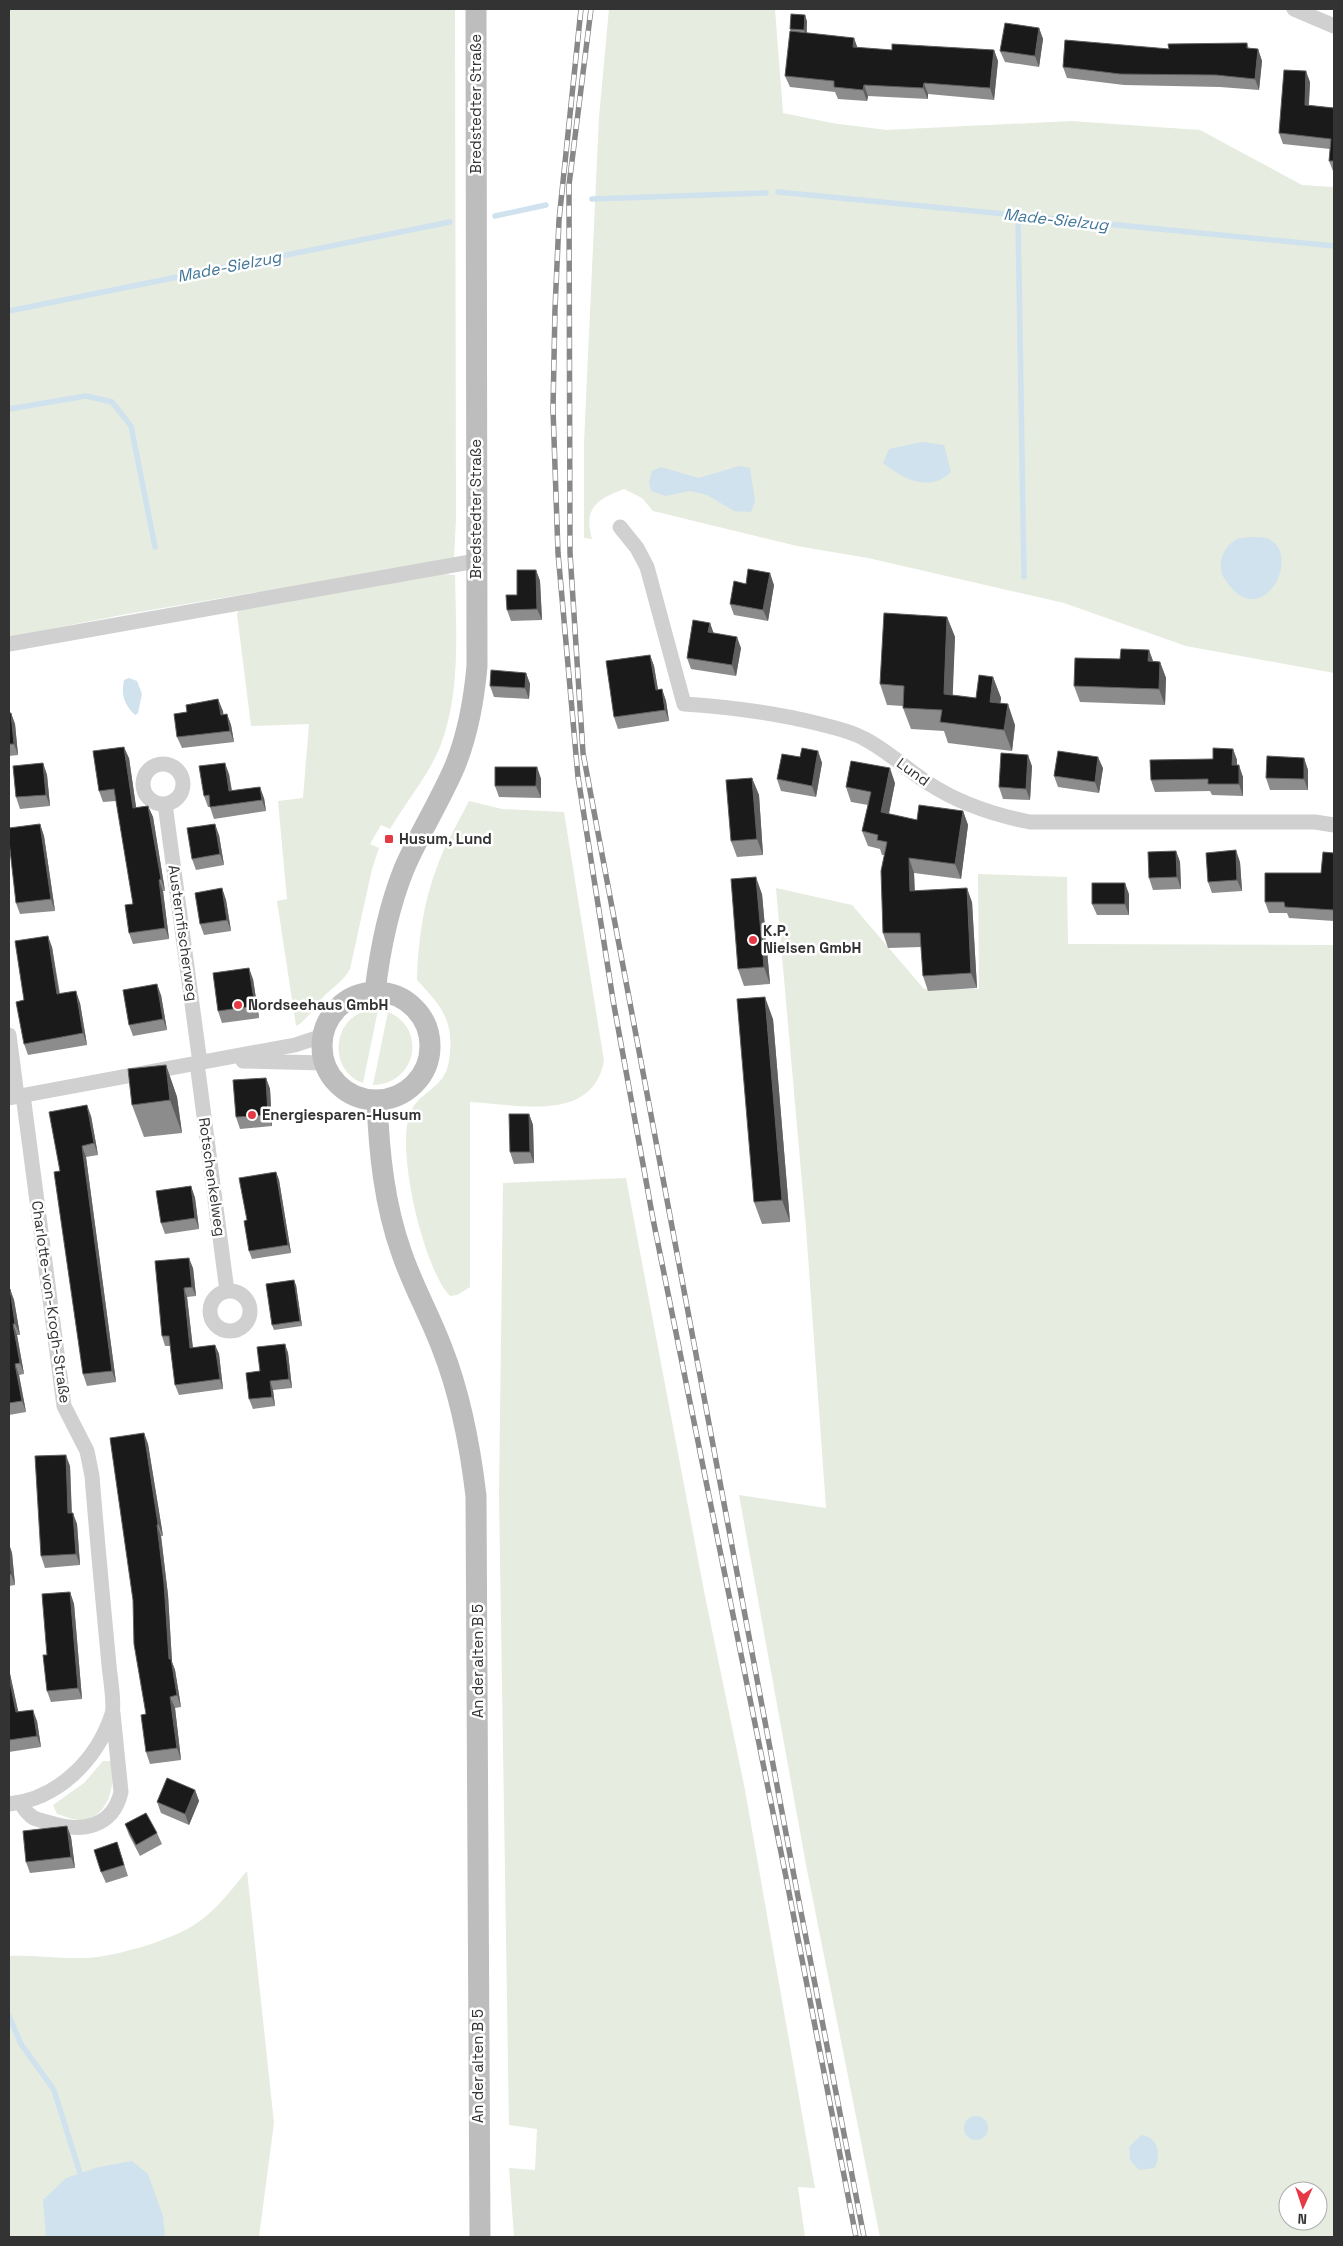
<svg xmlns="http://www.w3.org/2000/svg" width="1343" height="2246" viewBox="0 0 1343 2246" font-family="'Space Grotesk',sans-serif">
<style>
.green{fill:#e6ecdf;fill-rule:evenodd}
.water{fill:#cfe2ee}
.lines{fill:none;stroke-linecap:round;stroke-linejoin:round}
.stream{stroke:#cfe2ee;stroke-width:5.5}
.street{stroke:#d0d0d0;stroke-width:15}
.secondary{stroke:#bdbdbd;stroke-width:21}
.rail-casing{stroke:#888;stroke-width:5.5}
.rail{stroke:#fff;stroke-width:4;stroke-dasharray:11;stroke-linecap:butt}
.wall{fill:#8c8c8c}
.shaded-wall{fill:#5f5f5f}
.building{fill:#1a1a1a;stroke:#5f5f5f}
.poi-dot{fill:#e63946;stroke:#fff;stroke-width:2}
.labels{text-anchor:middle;stroke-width:5;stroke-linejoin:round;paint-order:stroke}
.street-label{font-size:15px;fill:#333;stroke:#fff}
.poi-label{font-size:15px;font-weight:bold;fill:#333;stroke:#fff;text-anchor:start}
.water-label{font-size:16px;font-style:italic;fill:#3f7597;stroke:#fff}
</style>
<rect width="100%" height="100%" fill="#fff"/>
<path class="green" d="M9,9H455L456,519L454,559L127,614L9,637Z
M609,9H775L783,113L832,123L886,130L1071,121L1200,130L1302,185L1334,187V673L1186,646L1064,603L868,558L797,546L653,511L642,498L624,489C597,499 583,508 592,539L584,538V443L599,117Z
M441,574L455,575C456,632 461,693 440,747C428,776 406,802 390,829L381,825L370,844L379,848L372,869L350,969C344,980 335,986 325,995C315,1005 309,1019 296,1026L277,901L287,899L278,801L303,798L309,724L251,726L237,614L240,608Z
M469,801L502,809L564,812L604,1061C592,1124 517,1104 470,1102V1287L457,1295L450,1296C424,1270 394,1146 411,1111C416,1099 431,1091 440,1081C447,1074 449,1063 450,1053C453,1018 440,1005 417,980C418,942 423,903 437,867C445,844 458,823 469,801Z
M978,874L1067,877L1068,944L1334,945V2237H880L807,1870L739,1495L826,1508L806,1228L776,888L852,905L924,989H979ZM1288,2191H1318V2221H1288Z
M378,1010L363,1083C323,1068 335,1007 378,1010Z
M388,1012C428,1028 416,1085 373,1085Z
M626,1178L705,1596L745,1790L815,2188L798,2187L805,2237H514L509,2168L535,2170L537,2129L509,2125L499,1495L503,1183Z
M103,1761H111C117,1783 108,1820 80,1820C73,1820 64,1816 57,1814L53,1805L84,1783Z
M247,1871L274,2123L259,2237H9V1956C34,1955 60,1959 85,1958C114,1957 169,1941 194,1925C215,1912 231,1890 247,1871Z"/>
<path class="water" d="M922,442L944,445L951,472C929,493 903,479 883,463L889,449Z
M739,466L750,468L755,501L751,512L734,511L707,495L690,491L666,496L651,491L649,482L652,471L661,467L699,478Z
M1252,537C1257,537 1263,537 1267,538C1305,553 1261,638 1224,578C1216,565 1223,546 1237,539C1241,538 1247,537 1252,537Z
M129,678L137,681L142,694L138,713L135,715C124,704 121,695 124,680Z
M964 2128a12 12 0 1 1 24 0a12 12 0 1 1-24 0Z
M1141,2135C1157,2136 1163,2156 1154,2168L1139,2170L1130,2160L1129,2147Z
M132,2161L148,2174L163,2216L165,2237H46L43,2200L66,2178L99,2167Z"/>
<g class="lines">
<path class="stream" d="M778,192L1334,246
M592,199L766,193
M1018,215L1024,577
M495,216L546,205
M9,311L450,222
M9,409L86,396L112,402L131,426L155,547
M9,2016L21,2044L54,2090L80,2173"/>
<path class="street" d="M1294,9L1334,26
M620,527L637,548L647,567L684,704C730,707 771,712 816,723C831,727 848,730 863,738C887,750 906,769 928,783C960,804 994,815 1030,822H1315L1334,825
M9,644L476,561
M143 784a20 20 0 1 1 40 0a20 20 0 1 1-40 0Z
M165,804L200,1063
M9,1035L17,1096
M243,1061L324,1063
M197,1063L227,1291
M9,1098L295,1045L322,1036
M210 1311a20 20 0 1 1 40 0a20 20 0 1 1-40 0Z
M21,1803C23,1807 26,1812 30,1815C34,1820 45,1821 51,1823C82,1833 113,1827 121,1792L113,1713
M9,1804C58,1799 97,1760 112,1714C115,1704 110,1677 109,1665C103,1602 97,1539 92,1476L87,1451L64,1406L23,1095"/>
<path class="secondary" d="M375,992C380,949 388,909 404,869C419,834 440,801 455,766C468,734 474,700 477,666L476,9
M322 1046a54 54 0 1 1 108 0a54 54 0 1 1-108 0Z
M377,1100C379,1152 384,1204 402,1254C413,1286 430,1316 442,1348C461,1396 470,1445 476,1496L480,2237"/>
<defs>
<path id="rail" d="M581,9L559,220L555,309L553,409L558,553L578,777L613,1000L653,1219L786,1877L856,2237
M591,9L569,185L570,553L583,753L794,1876L864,2237"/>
</defs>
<use href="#rail" class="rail-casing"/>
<use href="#rail" class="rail"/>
</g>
<path class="wall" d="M519,9H554L520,10Z
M807,21V33L854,38L857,48L892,50H994L998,61L994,100L928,94V99L868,96L867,101L838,99L835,92L790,87L785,76L791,31L790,29Z
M1039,28L1043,39L1039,67L1005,62L1000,51Z
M1247,43L1249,49H1258L1262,61L1259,90L1220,87L1124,85L1067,78L1063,67L1169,49Z
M1310,82L1309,105L1334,108V105V171H1333L1329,161L1330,149L1283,144L1279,133Z
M536,570L540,581L542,620L511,621L507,610Z
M746,584L774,585L768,621L734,615L730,604Z
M947,617L955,637L952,695L976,698L993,677L1001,698L1000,703L1015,725L1012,751L948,743L944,731L911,729L903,708V706L887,705L880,684Z
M710,623L713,633L741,648L736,676L691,669L687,658Z
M1149,650L1153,661L1160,662L1166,678L1165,705L1080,702L1074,686L1120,659Z
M650,655L654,666L658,690L662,689L666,701L669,721L618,729L614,717Z
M526,673L530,684L529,699L494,697L490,686Z
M218,699L223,715L227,714L231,725L234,742L182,748L177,737L187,712Z
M9,713H11L15,724L18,755L9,756Z
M1233,749L1237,760V765L1243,777V796L1212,795L1210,791L1155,792L1151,780L1213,759Z
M818,751L822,763L816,797L781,791L777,779L800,757Z
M129,758L136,808L148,806L153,817L165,891H163L169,939L133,944L129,933L133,904L116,801L103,802L99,791Z
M1304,758L1308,770V790H1270L1266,778Z
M43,763L47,775L50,806L20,809L16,797Z
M1032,766L1030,800L1003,799L999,787Z
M537,767L541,779V798L499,797L495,786Z
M1103,768L1099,793L1058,787L1054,776Z
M229,774L232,790L264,798L266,811L214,819L210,807H208L204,796Z
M752,778L759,795L763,855L737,857L731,841Z
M895,783L889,814L917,820L963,811L968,825L961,879L914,873L915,891L972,902L977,988L928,991L923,976L921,947L888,948L883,933L884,855H882L880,849L868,846L862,831L868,805L851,802L846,787Z
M40,824L44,836L55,911L20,914L16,903Z
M219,835L224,865L196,870L192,859Z
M1176,851L1180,862L1181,889L1153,890L1149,878Z
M1334,853V921L1289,918L1287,913H1269L1265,902L1321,873Z
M1240,862L1242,891L1212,893L1208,882Z
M222,888L226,900L231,931L204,935L200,924Z
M762,894L770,984L744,986L738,969Z
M1129,894V915H1097L1092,904Z
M52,947L60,994L80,1003L87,1045L28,1055L24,1044V1000Z
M253,979L259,1018L222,1023L218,1011Z
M161,995L167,1030L133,1036L129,1025Z
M773,1019L790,1222L762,1224L754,1202Z
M166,1065L177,1097L182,1133L144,1137L132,1105Z
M266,1078L270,1089L272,1126L240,1129L236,1117Z
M529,1114L533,1125L534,1163L514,1164L510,1152Z
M91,1116L98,1155L86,1157L116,1382L87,1386L83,1374L60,1171Z
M276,1172L279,1180L291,1253L252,1259L249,1251Z
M191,1186L195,1198L199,1229L165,1234L161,1223Z
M193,1268L196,1296L187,1297L193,1348L215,1345L219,1354L223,1389L179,1395L175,1385L170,1346H165L162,1336Z
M296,1285L302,1326L274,1330L272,1325Z
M9,1289H10L14,1300L20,1335H17L24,1374L19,1375L26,1412L9,1415Z
M285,1344L288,1353L292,1388L273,1390L275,1406L253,1409L249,1399L260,1371Z
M144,1433L148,1444L163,1536H161L168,1595L172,1662L175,1670L181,1707L175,1708L181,1760L150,1764L146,1752V1714Z
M70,1466L72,1513L77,1524L80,1565L45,1568L41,1556Z
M9,1544L12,1553L15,1585L9,1586Z
M70,1592L74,1604L82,1699L51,1702L47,1691V1655Z
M9,1669L18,1712L37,1721L41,1747L9,1752Z
M195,1790L199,1801L189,1825L161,1813L157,1802Z
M125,1824L157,1833L162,1844L140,1856L129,1835Z
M67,1826L71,1837L75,1868L30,1873L26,1862Z
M117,1842L128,1876L106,1883L101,1872Z"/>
<path class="shaded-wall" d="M805,15L807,21L806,36L804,30Z
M1039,28L1043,39L1039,67L1035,56Z
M854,38L858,49L853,47Z
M1258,49L1262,61L1259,90L1255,79Z
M994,50L998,61L994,100L990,88Z
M1306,71L1310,82L1308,115L1305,105Z
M924,83L928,94V99L923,88Z
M864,85L868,96L867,101L863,90Z
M536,570L540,581L542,620L537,609Z
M770,573L774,585L768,621L763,610Z
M947,617L955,637L952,714L944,694Z
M710,623L714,634L708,632Z
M737,637L741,648L736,676L732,665Z
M1149,650L1155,667L1148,661Z
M650,655L654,666L660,702L656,690Z
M1160,662L1166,678L1165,705L1159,689Z
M526,673L530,684L529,699L525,688Z
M993,677L1001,698L998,723L990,702Z
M662,689L666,701L669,721L665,710Z
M218,699L223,711L225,726L221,715Z
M1008,704L1015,725L1012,751L1004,730Z
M11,713L15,724L18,755L14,744Z
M227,714L231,725L234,742L230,731Z
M124,747L129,758L138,820L133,808Z
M1233,749L1237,760V777L1232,765Z
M818,751L822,763L816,797L812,786Z
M1028,755L1032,766L1030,800L1026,789Z
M1098,757L1103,768L1099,793L1095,782Z
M1304,758L1308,770V790L1304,779Z
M43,763L47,775L50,806L46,795Z
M225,763L229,774L233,802L229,791Z
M1239,765L1243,777V796L1239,784Z
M537,767L541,779V798L536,786Z
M890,768L895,783L886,827L881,812Z
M752,778L759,795L763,855L757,839Z
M260,787L264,798L266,811L262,800Z
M148,806L153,817L165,891L161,879Z
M963,811L968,825L961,879L955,864Z
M40,824L44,836L55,911L51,899Z
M215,824L219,835L224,865L220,854Z
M1236,850L1240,862L1242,891L1237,880Z
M1176,851L1180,862L1181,889L1177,877Z
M909,858L914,873L915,906L910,891Z
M756,877L762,894L770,984L764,967Z
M159,880L163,891L169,939L165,928Z
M1125,883L1129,894V915L1125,904Z
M222,888L226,900L231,931L227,920Z
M967,888L972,902L977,988L971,973Z
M48,936L52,947L61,1006L57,994Z
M249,968L253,979L259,1018L255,1006Z
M157,984L161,995L167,1030L163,1019Z
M76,991L80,1003L87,1045L83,1033Z
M765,997L773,1019L790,1222L782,1200Z
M166,1065L177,1097L182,1133L170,1100Z
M266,1078L270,1089L272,1126L268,1115Z
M87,1105L91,1116L98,1155L94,1143Z
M529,1114L533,1125L534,1163L530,1152Z
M82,1146L86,1157L116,1382L112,1371Z
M276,1172L279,1180L291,1253L288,1245Z
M191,1186L195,1198L199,1229L195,1218Z
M189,1258L193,1268L196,1296L192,1287Z
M294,1280L296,1285L302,1326L300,1321Z
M184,1288L187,1297L194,1358L190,1348Z
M10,1289L14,1300L20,1335L15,1324Z
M13,1324L17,1335L24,1374L20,1363Z
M285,1344L288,1353L292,1388L289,1379Z
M215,1345L219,1354L223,1389L220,1379Z
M15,1364L19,1375L26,1412L22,1401Z
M270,1381L273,1390L275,1406L272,1397Z
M144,1433L148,1444L163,1536L158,1524Z
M66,1455L70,1466L72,1525L68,1513Z
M73,1513L77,1524L80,1565L76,1554Z
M157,1525L161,1536L168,1595L172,1662L175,1670L181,1707L177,1695L169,1659Z
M9,1544L12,1553L15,1585L11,1574Z
M70,1592L74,1604L82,1699L78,1688Z
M9,1669L21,1724L16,1712L9,1677Z
M170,1697L175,1708L181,1760L177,1748Z
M33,1710L37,1721L41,1747L37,1736Z
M195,1790L199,1801L189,1825L185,1814Z
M67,1826L71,1837L75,1868L71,1857Z"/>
<path class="building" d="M791,14L805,15L804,30L790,29Z
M1005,23L1039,28L1035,56L1000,51Z
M790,31L854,38L853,47L892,50V44L994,50L990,88L924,83L923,88L864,85L863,90L834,87V81L785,76Z
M1065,40L1169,49L1168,44L1247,43V48L1258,49L1255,79L1216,75L1120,74L1063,67Z
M1284,70L1306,71L1305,105L1334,108V105V161H1329L1331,139L1279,133Z
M748,569L770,573L763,610L730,604L734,581L746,584Z
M517,570H536L537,609L507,610L506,595H517Z
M884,613L947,617L944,694L976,698L979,675L993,677L990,702L1008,704L1004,730L940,722L942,710L903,708L904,686L880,684Z
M693,620L710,623L708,632L737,637L732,665L687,658Z
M1121,649L1149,650L1148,661L1160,662L1159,689L1074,686L1075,658L1120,659Z
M650,655L656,690L662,689L665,710L614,717L606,661Z
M491,670L526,673L525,688L490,686Z
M218,699L221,715L227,714L230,731L177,737L174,714L187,712L186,705Z
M9,713H11L14,744H9Z
M124,747L133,808L148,806L161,879L159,880L165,928L129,933L125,905L133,904L114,789L99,791L93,751Z
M802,748L818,751L812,786L777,779L782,754L800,757Z
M1213,748L1233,749L1232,765H1239V784H1208V779L1151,780L1150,760L1213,759Z
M1058,751L1098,757L1095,782L1054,776Z
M1001,753L1028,755L1026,789L999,787Z
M1267,756L1304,758V779L1266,778Z
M851,761L890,768L881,812L917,820L919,805L963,811L955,864L909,858L910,891L967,888L971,973L923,976L920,933H883L881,871L887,842L877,840L878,835L862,831L871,792L846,787Z
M43,763L46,795L16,797L13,766Z
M225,763L229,791L260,787L262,800L210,807L209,795L204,796L199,766Z
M495,767H537L536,786H495Z
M752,778L757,839L731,841L726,780Z
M40,824L51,899L16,903L9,841V828Z
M215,824L220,854L192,859L187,828Z
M1236,850L1237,880L1208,882L1206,853Z
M1176,851L1177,877L1149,878L1148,852Z
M1323,852L1334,853V910L1285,907L1284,902H1265V873H1321Z
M756,877L764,967L738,969L731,879Z
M1092,883H1125V904H1092Z
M222,888L227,920L200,924L195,893Z
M48,936L57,994L76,991L83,1033L24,1044L16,1002L24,1000L15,941Z
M249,968L255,1006L218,1011L213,973Z
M157,984L163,1019L129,1025L123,990Z
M765,997L782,1200L754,1202L737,999Z
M166,1065L170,1100L132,1105L128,1069Z
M266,1078L268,1115L236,1117L233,1080Z
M87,1105L94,1143L82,1146L112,1371L83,1374L54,1172L60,1171L49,1112Z
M509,1114H529L530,1152H510Z
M276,1172L288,1245L249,1251L244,1221L247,1220L239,1178Z
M191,1186L195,1218L161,1223L156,1191Z
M189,1258L192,1287L184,1288L190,1348L215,1345L220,1379L175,1385L169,1336H162L155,1261Z
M294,1280L300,1321L272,1325L266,1284Z
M9,1289H10L15,1324H13L20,1363L15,1364L22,1401L9,1403Z
M285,1344L289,1379L270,1381L272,1397L249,1399L246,1373L260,1371L257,1347Z
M144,1433L158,1524L157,1525L164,1583L169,1659H171L177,1695L170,1697L177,1748L146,1752L141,1715L146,1714L134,1644L133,1600L110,1438Z
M66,1455L68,1513H73L76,1554L41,1556L35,1456Z
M9,1551L11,1574H9Z
M70,1592L78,1688L47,1691L43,1655H47L42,1594Z
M9,1677L16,1712L33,1710L37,1736L9,1740Z
M167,1778L195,1790L185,1814L157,1802Z
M146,1813L157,1833L136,1845L125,1824Z
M67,1826L71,1857L26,1862L23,1831Z
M117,1842L124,1865L101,1872L94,1850Z"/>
<g class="poi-dot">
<rect x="384" y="834" width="10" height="10" rx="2.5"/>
<circle cx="753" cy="940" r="5"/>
<circle cx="238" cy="1005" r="5"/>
<circle cx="252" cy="1115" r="5"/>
</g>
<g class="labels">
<g class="street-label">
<text transform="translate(476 104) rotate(-90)" y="5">Bredstedter Straße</text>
<text transform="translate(476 509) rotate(-90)" y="5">Bredstedter Straße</text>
<text transform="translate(913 772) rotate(36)" y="5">Lund</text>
<text transform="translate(183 933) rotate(82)" y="5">Austernfischerweg</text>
<text transform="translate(212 1177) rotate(82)" y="5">Rotschenkelweg</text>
<text transform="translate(51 1302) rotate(82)" y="5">Charlotte-von-Krogh-Straße</text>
<text transform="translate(478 1661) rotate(-90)" y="5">An der alten B 5</text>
<text transform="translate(478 2066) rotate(-90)" y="5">An der alten B 5</text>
</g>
<g class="poi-label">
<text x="399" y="844">Husum, Lund</text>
<text x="763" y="936">K.P.<tspan x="763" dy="17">Nielsen GmbH</tspan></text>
<text x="248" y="1010">Nordseehaus GmbH</text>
<text x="262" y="1120">Energiesparen-Husum</text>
</g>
<g class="water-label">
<text transform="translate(1056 219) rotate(6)" y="6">Made-Sielzug</text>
<text transform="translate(229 266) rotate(-11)" y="6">Made-Sielzug</text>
</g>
</g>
<rect width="1343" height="2246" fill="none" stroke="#333333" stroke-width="20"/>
<g transform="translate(1303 2206) rotate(183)"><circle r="24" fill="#ffffff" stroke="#adadad"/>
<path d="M0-4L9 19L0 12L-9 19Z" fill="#e63946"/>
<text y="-8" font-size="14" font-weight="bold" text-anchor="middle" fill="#333333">N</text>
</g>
</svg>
